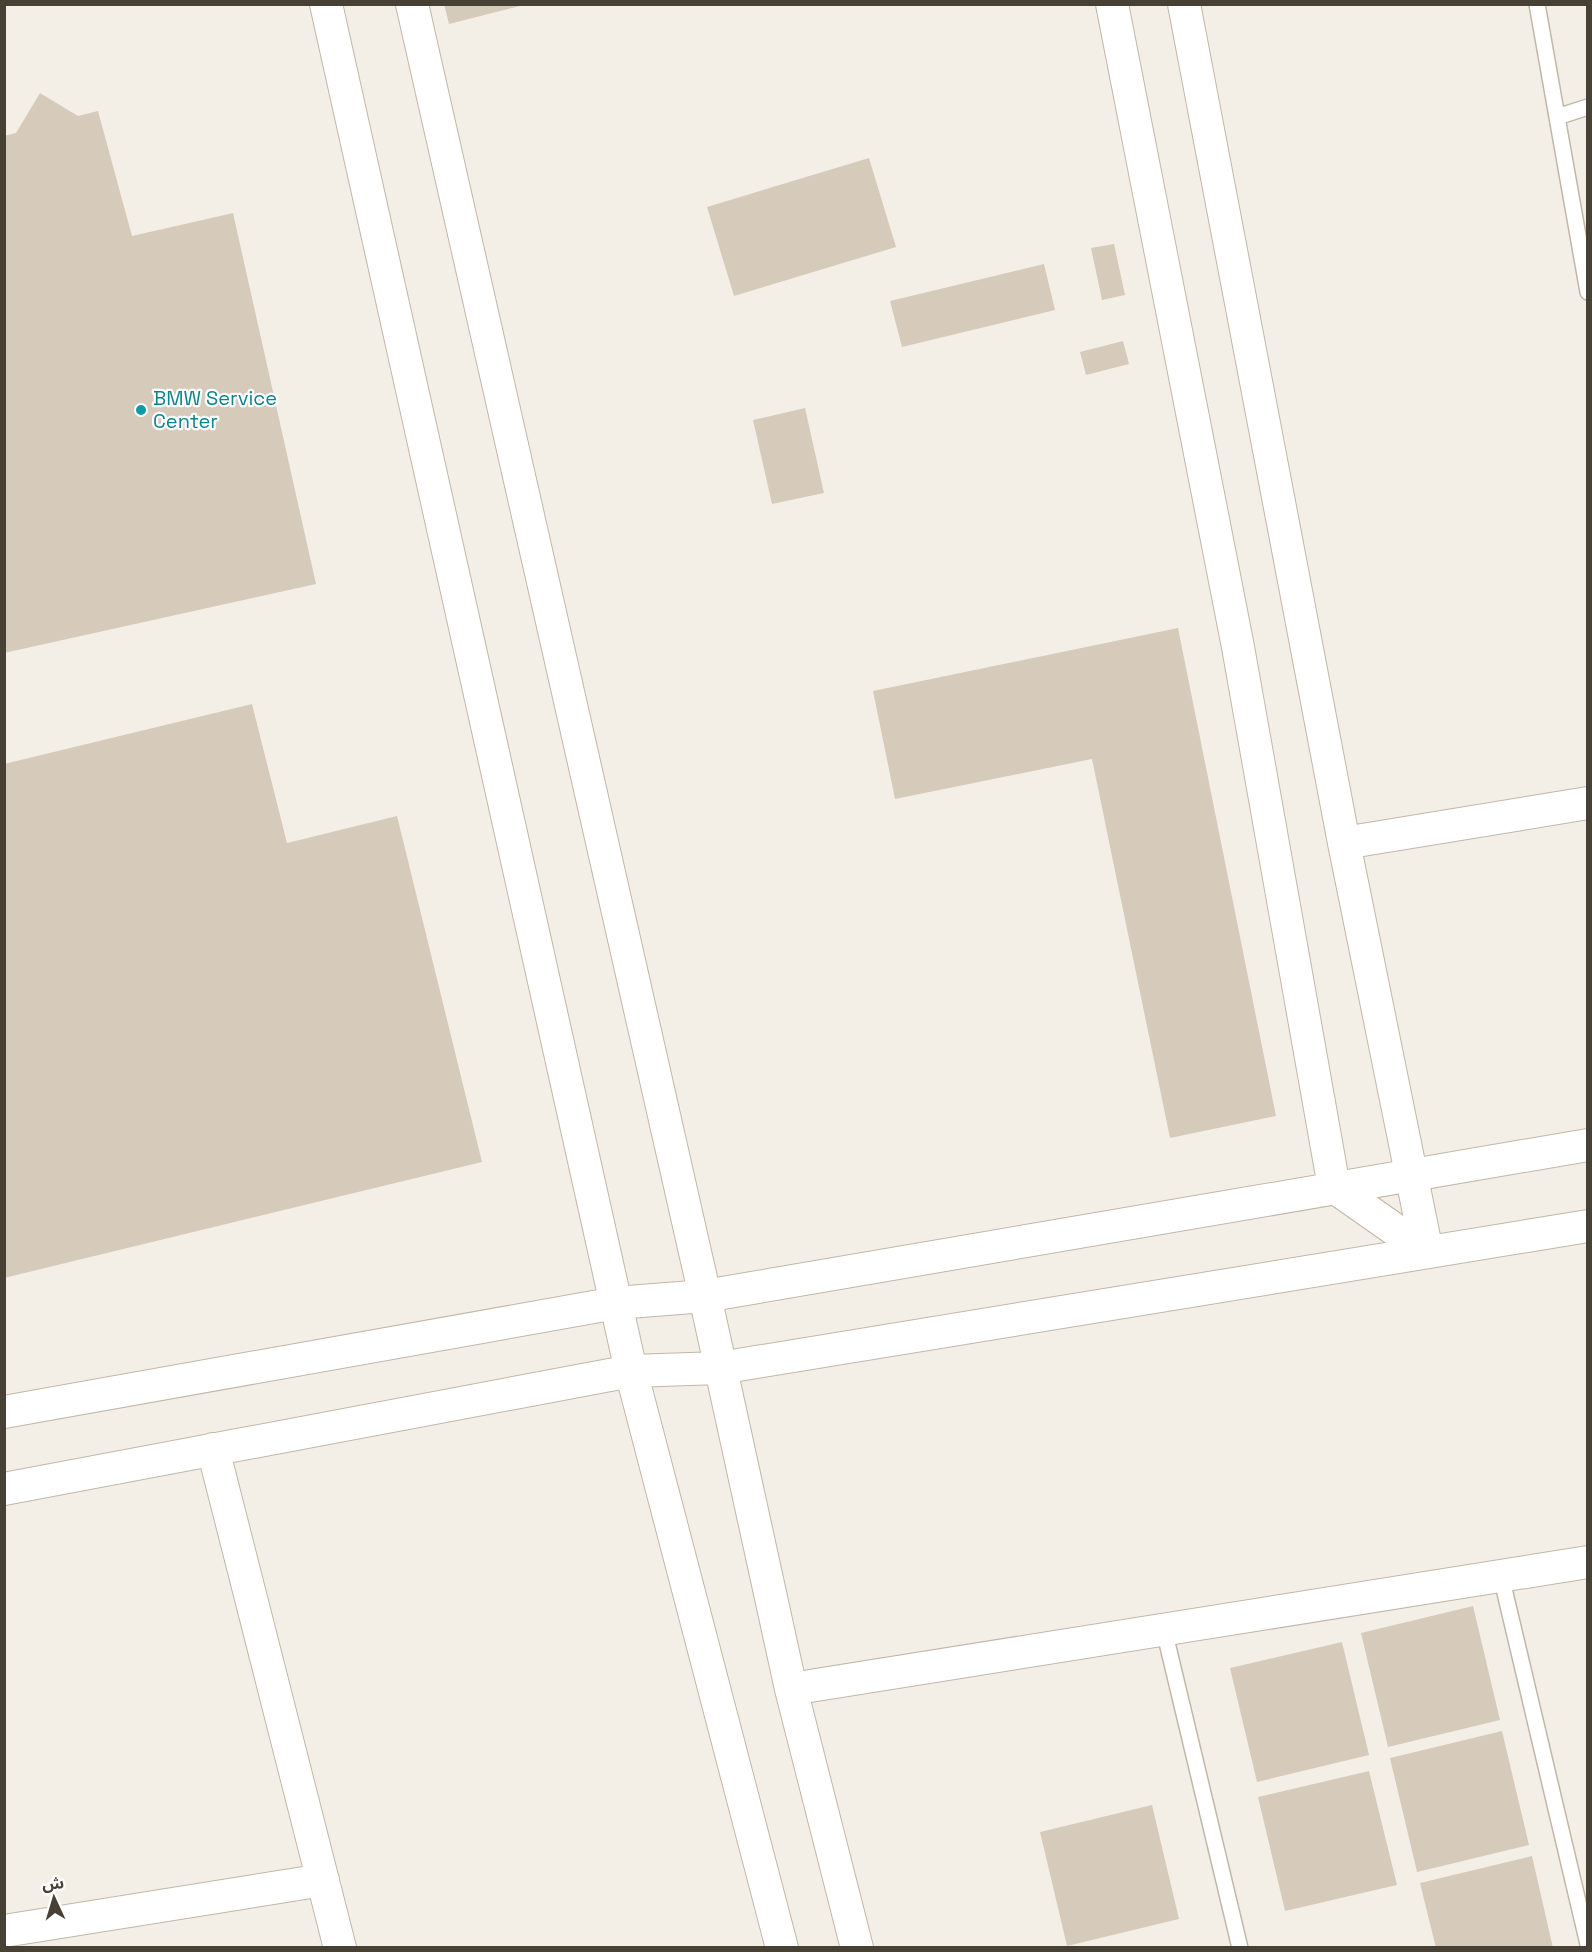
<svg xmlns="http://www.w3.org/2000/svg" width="1592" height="1952" viewBox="0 0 1592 1952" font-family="'Space Grotesk','Noto Sans Arabic',sans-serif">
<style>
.building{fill:#d6cbba}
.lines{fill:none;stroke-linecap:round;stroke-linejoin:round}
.service-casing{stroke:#c0b7a8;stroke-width:18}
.minor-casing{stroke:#c0b7a8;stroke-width:34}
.service{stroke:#fff;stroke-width:15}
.minor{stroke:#fff;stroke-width:32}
.culture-dot{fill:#0f9aa8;stroke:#fff;stroke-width:2}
.labels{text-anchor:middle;stroke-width:4.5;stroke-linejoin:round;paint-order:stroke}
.culture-label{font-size:20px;fill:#0d838f;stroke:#fff;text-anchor:start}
</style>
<rect width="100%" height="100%" fill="#f4efe6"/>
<path class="building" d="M444,4H524V5L449,24Z
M40,93L78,116L98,111L132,236L233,213L316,584L4,653V136L16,133Z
M869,158L896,247L734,296L707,207Z
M1114,244L1125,295L1102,300L1091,248Z
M1044,264L1055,310L902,347L890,301Z
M1123,341L1129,364L1086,375L1080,352Z
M805,408L824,493L772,504L753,420Z
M1178,628L1276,1116L1170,1138L1092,759L895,799L873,691Z
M252,704L287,843L397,816L482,1162L4,1278V764Z
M1473,1606L1500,1720L1388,1747L1361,1633Z
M1342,1642L1369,1755L1257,1782L1230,1668Z
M1502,1731L1529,1845L1417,1872L1390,1758Z
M1369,1771L1397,1885L1285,1911L1258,1797Z
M1152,1805L1179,1919L1067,1946L1040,1832Z
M1532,1856L1553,1948H1436L1420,1883Z"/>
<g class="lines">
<defs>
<path id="service" d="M1537,4L1588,292
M1557,117L1588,107
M1501,1576L1588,1944
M1164,1630L1240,1948"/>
<path id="minor" d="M326,4L631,1371L782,1948
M412,4L705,1296L791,1689L857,1948
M1112,4L1238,647L1334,1187L1427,1252
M1184,4L1344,843L1427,1252
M1344,843L1588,803
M4,1412L616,1303L705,1296L1588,1145
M213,1449L340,1948
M4,1489L631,1371L720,1368L1588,1226
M791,1689L1588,1562
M4,1931L323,1880"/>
</defs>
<use href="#service" class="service-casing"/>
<use href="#minor" class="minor-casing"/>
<use href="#service" class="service"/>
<use href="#minor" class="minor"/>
</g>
<circle class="culture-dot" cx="141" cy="410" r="6"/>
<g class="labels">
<g class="culture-label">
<text x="153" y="405">BMW Service<tspan x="153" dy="23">Center</tspan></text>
</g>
</g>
<rect width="1592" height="1952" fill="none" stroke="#474035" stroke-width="12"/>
<g transform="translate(54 1898) rotate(356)" stroke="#ffffff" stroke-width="4.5" paint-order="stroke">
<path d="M0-4.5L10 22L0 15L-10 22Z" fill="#474035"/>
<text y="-9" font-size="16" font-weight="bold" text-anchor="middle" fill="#474035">ش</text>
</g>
</svg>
